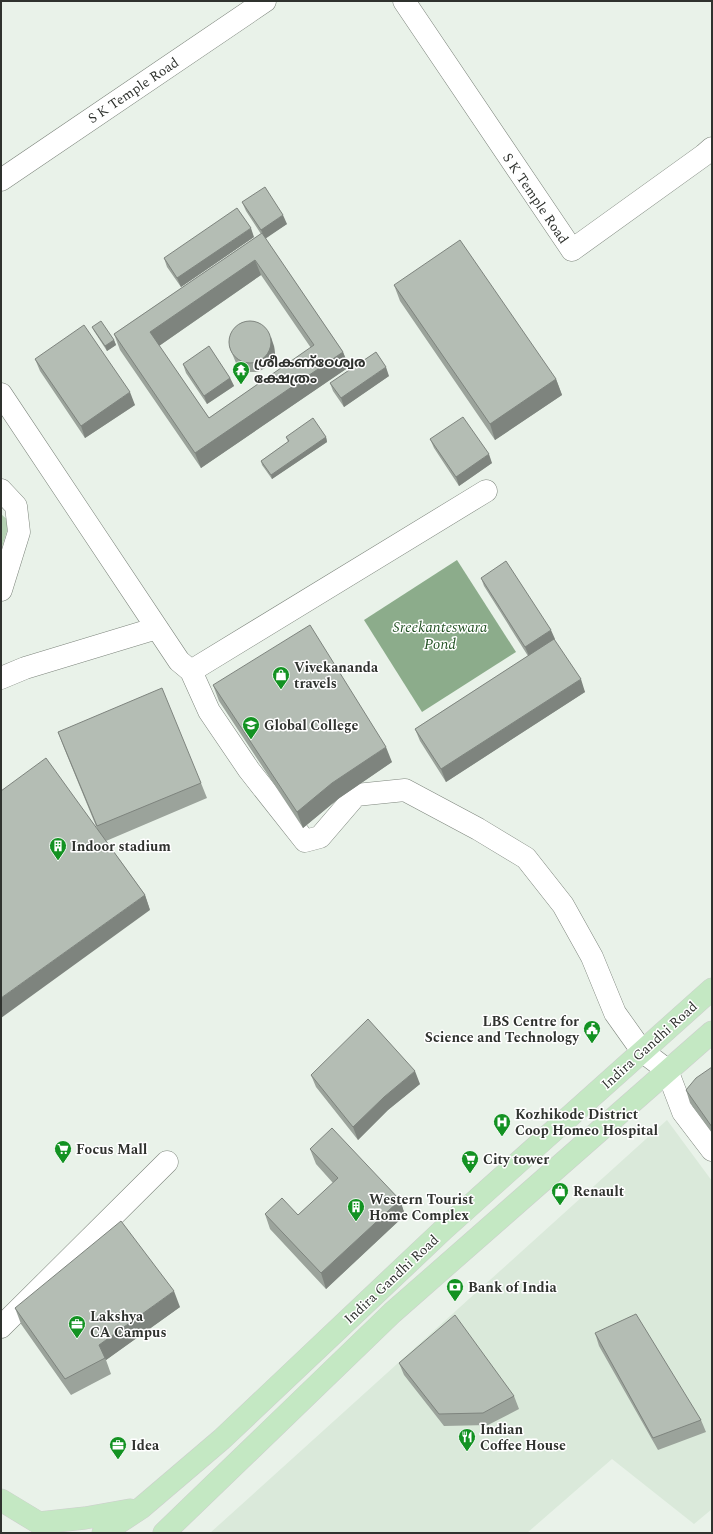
<svg xmlns="http://www.w3.org/2000/svg" width="713" height="1534" viewBox="0 0 713 1534" font-family="Spectral,'Noto Sans Malayalam',serif">
<style>
.built{fill:#dae9da}
.green{fill:#b6d2b4}
.water{fill:#8cac8b}
.lines{fill:none;stroke-linecap:round;stroke-linejoin:round}
.minor-casing{stroke:#7d857c;stroke-width:23}
.major-casing{stroke:#cdcecd;stroke-width:23}
.minor{stroke:#fff;stroke-width:22}
.major{stroke:#c4e8c3;stroke-width:22}
.wall{fill:#9ba39b;fill-rule:evenodd}
.shaded-wall{fill:#7e847e}
.building{fill:#b4bdb4;stroke:#7e847e;fill-rule:evenodd}
.labels{text-anchor:middle;stroke-width:3;stroke-linejoin:round;paint-order:stroke}
.street-label{font-size:14px;fill:#2f322e;stroke:#fff}
.poi-label{font-size:14px;font-weight:bold;fill:#2f322e;stroke:#fff;text-anchor:start}
.water-label{font-size:15px;font-style:italic;fill:#235224;stroke:#fff}
</style>
<rect width="100%" height="100%" fill="#e9f2e9"/>
<path class="built" d="M667,1120L712,1181V1509L694,1524L612,1459L527,1533H210Z"/>
<path class="green" d="M1,514L10,522L1,550Z"/>
<path class="water" d="M457,560L516,652L422,712L364,620Z"/>
<g class="lines">
<defs>
<path id="minor" d="M404,1L572,250L704,155L712,148
M1,180L265,1
M1,394L179,661L191,671L486,491
M1,490L16,506L19,532L1,590
M191,671L209,711L249,770L305,841L320,837L356,795L405,790L478,829L526,858L563,905L592,957L615,1013L642,1051L667,1070L683,1112L712,1150
M1,678L25,668L157,628
M1,1327L167,1162"/>
<path id="major" d="M1,1500L39,1523L85,1518L130,1510
M103,1533L141,1508L222,1439L444,1229L712,989
M164,1533L392,1313L712,1032"/>
</defs>
<use href="#minor" class="minor-casing"/>
<use href="#major" class="major-casing"/>
<use href="#minor" class="minor"/>
<use href="#major" class="major"/>
</g>
<path class="wall" d="M242,202L287,224L265,238L343,352L349,367L201,468L120,350L114,334L261,234L246,211ZM261,275L311,348L209,418L159,346Z
M254,237L181,287L167,267L164,258Z
M394,285L556,379L562,395L495,440L400,301Z
M92,327L114,340L116,345L107,351L94,331Z
M229,346H274L275,354L271,362L265,368L258,372H249L242,369L236,363Z
M35,359L135,405L85,438L40,371Z
M183,364L230,378L234,386L207,404L186,373Z
M389,376L344,407L333,391L330,383Z
M286,437H326L327,442L272,479L262,465L261,461L288,442Z
M430,439L492,463L459,486L434,448Z
M481,578L554,639L585,692L446,782L420,741L415,729L528,656L484,586Z
M213,685L392,762L338,799L303,828L219,701Z
M58,732L201,783L207,798L106,841L145,895L150,910L98,831L64,748Z
M712,1067V1133L690,1103L686,1090Z
M311,1075L420,1084L388,1110L358,1140L316,1087Z
M310,1149L400,1200L405,1215L326,1289L270,1229L265,1214L298,1215L333,1183L316,1164Z
M180,1307L106,1360L111,1374L71,1395L21,1324L15,1308Z
M595,1333L701,1420L706,1432L658,1450L599,1346Z
M399,1363L514,1396L519,1409L488,1425L444,1426L404,1375Z"/>
<path class="shaded-wall" d="M283,215L287,224L265,239L261,230Z
M251,228L254,237L181,287L177,278Z
M255,260L261,275L156,348L150,332Z
M271,337L274,346L275,354L271,362L265,368L262,359Z
M114,340L116,345L107,351L105,346Z
M343,352L349,367L201,468L195,453Z
M386,367L389,376L344,407L341,398Z
M230,378L234,386L207,404L204,396Z
M556,379L562,395L495,440L490,424Z
M130,392L135,405L85,438L81,426Z
M326,437L327,442L272,479L271,475Z
M489,454L492,463L459,486L456,477Z
M551,630L555,639L529,656L525,647Z
M581,679L585,692L446,782L441,769Z
M386,747L392,762L338,799L303,828L297,812L332,783Z
M145,895L150,910L1,1018V998Z
M415,1071L420,1084L388,1110L358,1140L353,1127L384,1097Z
M400,1200L405,1215L326,1289L321,1273Z
M174,1291L180,1307L106,1360L99,1345Z"/>
<path class="building" d="M265,187L283,215L261,230L242,202Z
M237,208L251,228L177,278L164,258Z
M262,233L343,352L195,453L114,334ZM255,260L314,345L209,418L150,332Z
M460,240L556,379L490,424L394,285Z
M229 342a21 21 0 1 1 42 0a21 21 0 1 1-42 0Z
M101,321L114,340L105,346L92,327Z
M84,325L130,392L81,426L35,359Z
M209,346L230,378L204,396L183,364Z
M376,352L386,367L341,398L330,383Z
M463,417L489,454L456,477L430,439Z
M313,418L326,437L271,475L261,461L289,441L286,437Z
M506,561L551,630L525,647L481,578Z
M310,625L386,747L332,783L297,812L213,685Z
M554,639L581,679L441,769L415,729Z
M162,688L201,783L97,826L58,732Z
M46,758L145,895L1,998V791Z
M368,1019L415,1071L384,1097L353,1127L311,1075Z
M712,1067V1127L686,1090L696,1078Z
M332,1128L400,1200L321,1273L265,1214L282,1198L298,1215L338,1178L310,1149Z
M121,1221L174,1291L99,1345L105,1358L65,1379L15,1308Z
M636,1314L701,1420L653,1438L595,1333Z
M455,1315L514,1396L483,1413L439,1414L399,1363Z"/>
<defs>
<symbol id="temple-pin" viewBox="-11 -11 22 30"><path d="M0 17L-7.5 6A9.5 9.5 0 1 1 7.5 6Z" fill="#139222" stroke="#fff"/><path d="M0-6L5-2H3V0L6.5 2.5H4V6H1.5V3h-3V6H-4V2.5H-6.5L-3 0V-2H-5Z" fill="#fff"/></symbol>
<symbol id="shop-pin" viewBox="-11 -11 22 30"><path d="M0 17L-7.5 6A9.5 9.5 0 1 1 7.5 6Z" fill="#139222" stroke="#fff"/><path d="M-5-2.5h2.3a2.7 3.5 0 0 1 5.4 0H5L5.5 6h-11ZM-1.5-2.5h3a1.5 2.3 0 0 0-3 0Z" fill="#fff"/></symbol>
<symbol id="university-pin" viewBox="-11 -11 22 30"><path d="M0 17L-7.5 6A9.5 9.5 0 1 1 7.5 6Z" fill="#139222" stroke="#fff"/><path d="M0-5L7-2L0 1L-7-2ZM-4 1L0 2.5L4 1V4Q0 6-4 4Z" fill="#fff"/></symbol>
<symbol id="building-pin" viewBox="-11 -11 22 30"><path d="M0 17L-7.5 6A9.5 9.5 0 1 1 7.5 6Z" fill="#139222" stroke="#fff"/><path d="M-4-6H4V6H1V3H-1V6H-4ZM-2.5-4.3h1.7v1.8h-1.7ZM.8-4.3h1.7v1.8H.8ZM-2.5-1h1.7V.8h-1.7ZM.8-1h1.7V.8H.8Z" fill="#fff"/></symbol>
<symbol id="civic-pin" viewBox="-11 -11 22 30"><path d="M0 17L-7.5 6A9.5 9.5 0 1 1 7.5 6Z" fill="#139222" stroke="#fff"/><path d="M-.6-6.5H3V-4.5H.6V-3L4-1V1h2V6H-6V1h2V-1L-.6-3ZM-1.2 2.5V6h2.4V2.5Z" fill="#fff"/></symbol>
<symbol id="hospital-pin" viewBox="-11 -11 22 30"><path d="M0 17L-7.5 6A9.5 9.5 0 1 1 7.5 6Z" fill="#139222" stroke="#fff"/><path d="M-5-5h3v3.5h4V-5h3V5h-3V1.5h-4V5h-3Z" fill="#fff"/></symbol>
<symbol id="supermarket-pin" viewBox="-11 -11 22 30"><path d="M0 17L-7.5 6A9.5 9.5 0 1 1 7.5 6Z" fill="#139222" stroke="#fff"/><path d="M-6-5.5h2.5l.6 2H6L4.5 2H-2.5L-4.4-4H-6ZM-1.5 3.2a1.3 1.3 0 1 0 .1 0ZM3 3.2a1.3 1.3 0 1 0 .1 0Z" fill="#fff"/></symbol>
<symbol id="bank-pin" viewBox="-11 -11 22 30"><path d="M0 17L-7.5 6A9.5 9.5 0 1 1 7.5 6Z" fill="#139222" stroke="#fff"/><path d="M-6-4H6V4H-6ZM0-2.3a2.3 2.3 0 1 0 0 4.6a2.3 2.3 0 1 0 0-4.6Z" fill="#fff"/></symbol>
<symbol id="office-pin" viewBox="-11 -11 22 30"><path d="M0 17L-7.5 6A9.5 9.5 0 1 1 7.5 6Z" fill="#139222" stroke="#fff"/><path d="M-6-3h4V-5.5h4V-3h4V5H-6ZM-1-4.5V-3h2v-1.5ZM-6 0V1H6V0Z" fill="#fff"/></symbol>
<symbol id="restaurant-pin" viewBox="-11 -11 22 30"><path d="M0 17L-7.5 6A9.5 9.5 0 1 1 7.5 6Z" fill="#139222" stroke="#fff"/><path d="M-5-6h1v4h1v-4h1v4h1v-4h1v5L-1.5 .5V6h-2V.5L-5-1ZM5-6V6H3V1.5H1.5Q1.5-4 5-6Z" fill="#fff"/></symbol>
</defs>
<g fill-rule="evenodd">
<use href="#temple-pin" x="231" y="360" width="20" height="27"/>
<use href="#shop-pin" x="271" y="665" width="20" height="27"/>
<use href="#university-pin" x="241" y="715" width="20" height="27"/>
<use href="#building-pin" x="48" y="836" width="20" height="27"/>
<use href="#civic-pin" x="582" y="1019" width="20" height="27"/>
<use href="#hospital-pin" x="492" y="1112" width="20" height="27"/>
<use href="#supermarket-pin" x="53" y="1139" width="20" height="27"/>
<use href="#supermarket-pin" x="460" y="1149" width="20" height="27"/>
<use href="#shop-pin" x="550" y="1181" width="20" height="27"/>
<use href="#building-pin" x="346" y="1197" width="20" height="27"/>
<use href="#bank-pin" x="445" y="1277" width="20" height="27"/>
<use href="#office-pin" x="67" y="1314" width="20" height="27"/>
<use href="#restaurant-pin" x="457" y="1427" width="20" height="27"/>
<use href="#office-pin" x="108" y="1435" width="20" height="27"/>
</g>
<g class="labels">
<g class="street-label">
<text transform="translate(133 90) rotate(-34)" y="5">S K Temple Road</text>
<text transform="translate(536 198) rotate(56)" y="5">S K Temple Road</text>
<text transform="translate(649 1045) rotate(-42)" y="5">Indira Gandhi Road</text>
<text transform="translate(391 1279) rotate(-43)" y="5">Indira Gandhi Road</text>
</g>
<g class="poi-label">
<text x="254" y="367">ശ്രീകണ്ഠേശ്വര<tspan x="254" dy="16">ക്ഷേത്രം</tspan></text>
<text x="294" y="672">Vivekananda<tspan x="294" dy="16">travels</tspan></text>
<text x="264" y="730">Global College</text>
<text x="71" y="851">Indoor stadium</text>
<text x="579" y="1026" text-anchor="end">LBS Centre for<tspan x="579" dy="16">Science and Technology</tspan></text>
<text x="515" y="1119">Kozhikode District<tspan x="515" dy="16">Coop Homeo Hospital</tspan></text>
<text x="76" y="1154">Focus Mall</text>
<text x="483" y="1164">City tower</text>
<text x="573" y="1196">Renault</text>
<text x="369" y="1204">Western Tourist<tspan x="369" dy="16">Home Complex</tspan></text>
<text x="468" y="1292">Bank of India</text>
<text x="90" y="1321">Lakshya<tspan x="90" dy="16">CA Campus</tspan></text>
<text x="480" y="1434">Indian<tspan x="480" dy="16">Coffee House</tspan></text>
<text x="131" y="1450">Idea</text>
</g>
<g class="water-label">
<text x="440" y="632">Sreekanteswara<tspan x="440" dy="17">Pond</tspan></text>
</g>
</g>
<rect width="713" height="1534" fill="none" stroke="#2f322e" stroke-width="4"/>
</svg>
